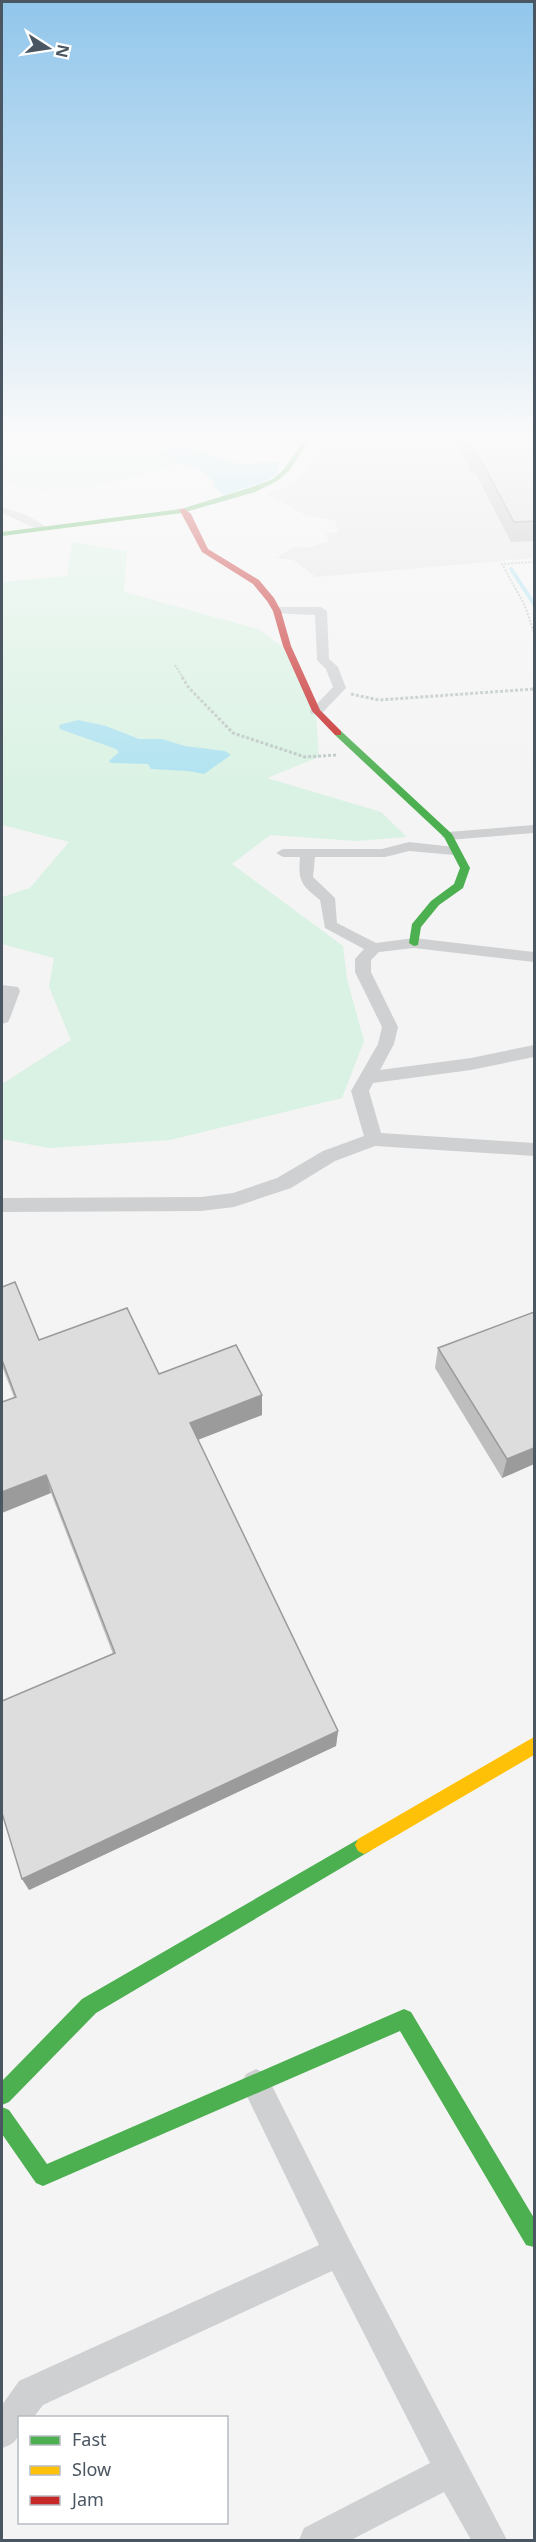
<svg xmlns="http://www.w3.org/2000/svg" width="536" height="2542" viewBox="0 0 536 2542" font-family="'Noto Sans',sans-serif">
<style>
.education{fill:#e6e5e6}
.green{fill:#d9f2e3}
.water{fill:#aee2f0}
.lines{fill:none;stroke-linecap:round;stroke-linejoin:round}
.stream{stroke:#aee2f0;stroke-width:4}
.path-far1{stroke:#bcc7c4;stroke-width:2;stroke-dasharray:2 1.5;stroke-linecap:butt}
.path{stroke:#bcc7c4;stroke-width:3;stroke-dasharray:3 2;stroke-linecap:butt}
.street{fill:#ced0d2;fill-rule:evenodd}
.fast{fill:#4caf50;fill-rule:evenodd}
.slow{fill:#ffc107;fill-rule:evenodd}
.jam{fill:#c62828;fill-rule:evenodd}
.wall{fill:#bebebf}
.shaded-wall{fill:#9b9b9b}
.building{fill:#ddddde;stroke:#9b9b9b;stroke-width:1.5}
</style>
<rect width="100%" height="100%" fill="#f4f4f4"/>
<path class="education" d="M326,440H534V558L316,577L293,560L276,558L296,546L307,548L329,541L326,533L338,532L335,521L305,515L267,494L295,483L308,470Z"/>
<path class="green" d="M2,440H257L258,445L93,487L36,490L2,481Z
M72,542L127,551L124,592L258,629L292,654L316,711L319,757L267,778L381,812L407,837L357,841L270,835L232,864L343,946L347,979L364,1041L342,1098L170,1140L49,1148L2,1139V1084L71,1040L49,987L54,958L2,944V897L30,888L69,842L2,825V582L67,576Z"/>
<path class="water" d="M178,445L239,464L279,462L276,475L261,483L224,495L214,486V481L200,469L159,456Z
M78,720L106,726L139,739H162L185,746L225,751L231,755L204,774L188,771L151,769L148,764L111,763L109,761L119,752L116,749L60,729L59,725Z"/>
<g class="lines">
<path class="stream" d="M511,569L534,604"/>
<path class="path-far1" d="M534,562L502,564L525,606L534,633
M175,665L183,678"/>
<path class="path" d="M182,677L189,688L233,733L305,757L336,755
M351,694L379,700L534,689"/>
<path class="street" d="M2,507L28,516L48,528L43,531L39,530L2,513Z
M277,607H321L327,611L329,659L338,667L346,688L321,714H311L310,711L333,687L326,669L317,660L315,615L273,613V609Z
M534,825V833L448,840L441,836L448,832Z
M409,842L454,847L461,851L454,855L409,851L385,857H315L313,877L335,898L337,923L376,943L414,938L534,952V962L414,948L379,952L371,960V972L398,1027L394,1044L380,1070L471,1058L534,1045V1057L471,1070L373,1083L369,1091L381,1133L534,1143V1156L375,1146L335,1161L291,1188L234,1207L201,1211L2,1212V1198L201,1197L233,1193L277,1178L323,1151L364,1136L351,1091L378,1044L382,1027L355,972V959L364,949L325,928L320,900C301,885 298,881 300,857H283L276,853L283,849H382Z
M2,985L18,987L20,991L10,1018L8,1022L2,1024Z
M256,2069L266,2074L350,2241L507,2540H471L444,2492L351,2540H299L304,2528L430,2463L332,2271L43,2405L33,2418H20C20,2435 19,2443 2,2448V2405L19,2381L319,2245L241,2084L246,2074Z"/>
<path class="fast" d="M304,440H310L289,471L277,481L255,492L182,513L2,536V532L181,509L249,488L273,479L284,469Z
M335,731H341L452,834L470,868L463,888L439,905L421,927L418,945L414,946L409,943L412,924L431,901L454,884L460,868L444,837L335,735Z
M364,1836L370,1839L373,1845L370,1851L96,2013L9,2102L2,2105V2081L82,1999Z
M404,2009L411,2012L534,2218V2247L526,2245L400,2031L43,2186L36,2183L2,2134V2107L9,2110L47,2164Z"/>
<path class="slow" d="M534,1737V1755L370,1851L364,1854L358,1851L355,1845L358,1839Z"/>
<path class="jam" d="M179,509H185L191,514L208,549L259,580L274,598L281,611L291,646L320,710L341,731V735H335L312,711L283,646L273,611L267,601L253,584L202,552Z"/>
</g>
<path class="wall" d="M457,440H534V541L511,542L475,472H471L457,444Z
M2,1287L39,1340L159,1374L262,1395V1415L198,1440L338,1731L336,1746L29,1890L113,1654L2,1366Z
M534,1312V1464L502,1478L435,1368L438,1348Z"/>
<path class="shaded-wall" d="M262,1395V1415L192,1442L190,1423Z
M534,1448V1464L502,1478L507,1459Z
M46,1475L51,1493L2,1513V1492Z
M338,1731L336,1746L29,1890L22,1879Z"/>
<path class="building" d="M467,440H534V521L514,522L477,453H474Z
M15,1282L39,1340L127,1308L159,1374L236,1345L262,1395L190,1423L338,1731L22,1879L2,1813V1701L115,1653L46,1475L2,1492V1402L16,1397L2,1360V1287Z
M534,1312V1448L507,1459L438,1348Z"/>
<linearGradient id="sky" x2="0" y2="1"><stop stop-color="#91c6eb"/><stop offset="0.55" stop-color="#fafafa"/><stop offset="1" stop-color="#fafafa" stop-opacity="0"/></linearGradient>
<rect width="536" height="796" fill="url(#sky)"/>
<rect width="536" height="2542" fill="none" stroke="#4a5661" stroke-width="6"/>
<rect x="18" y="2416" width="210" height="108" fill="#ffffff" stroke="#b7bbc0" stroke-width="1.5"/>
<rect x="30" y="2436" width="30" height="9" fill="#4caf50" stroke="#b7bbc0" stroke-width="1.5"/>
<text x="72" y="2446" font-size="18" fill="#4a5661">Fast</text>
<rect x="30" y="2466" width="30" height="9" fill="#ffc107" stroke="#b7bbc0" stroke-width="1.5"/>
<text x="72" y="2476" font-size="18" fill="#4a5661">Slow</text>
<rect x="30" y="2496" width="30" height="9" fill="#c62828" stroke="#b7bbc0" stroke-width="1.5"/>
<text x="72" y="2506" font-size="18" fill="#4a5661">Jam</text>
<g transform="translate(48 48) rotate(102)" stroke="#ffffff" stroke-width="4.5" paint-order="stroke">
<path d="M0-4.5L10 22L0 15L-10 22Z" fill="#4a5661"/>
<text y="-9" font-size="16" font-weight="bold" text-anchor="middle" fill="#4a5661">N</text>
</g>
</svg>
